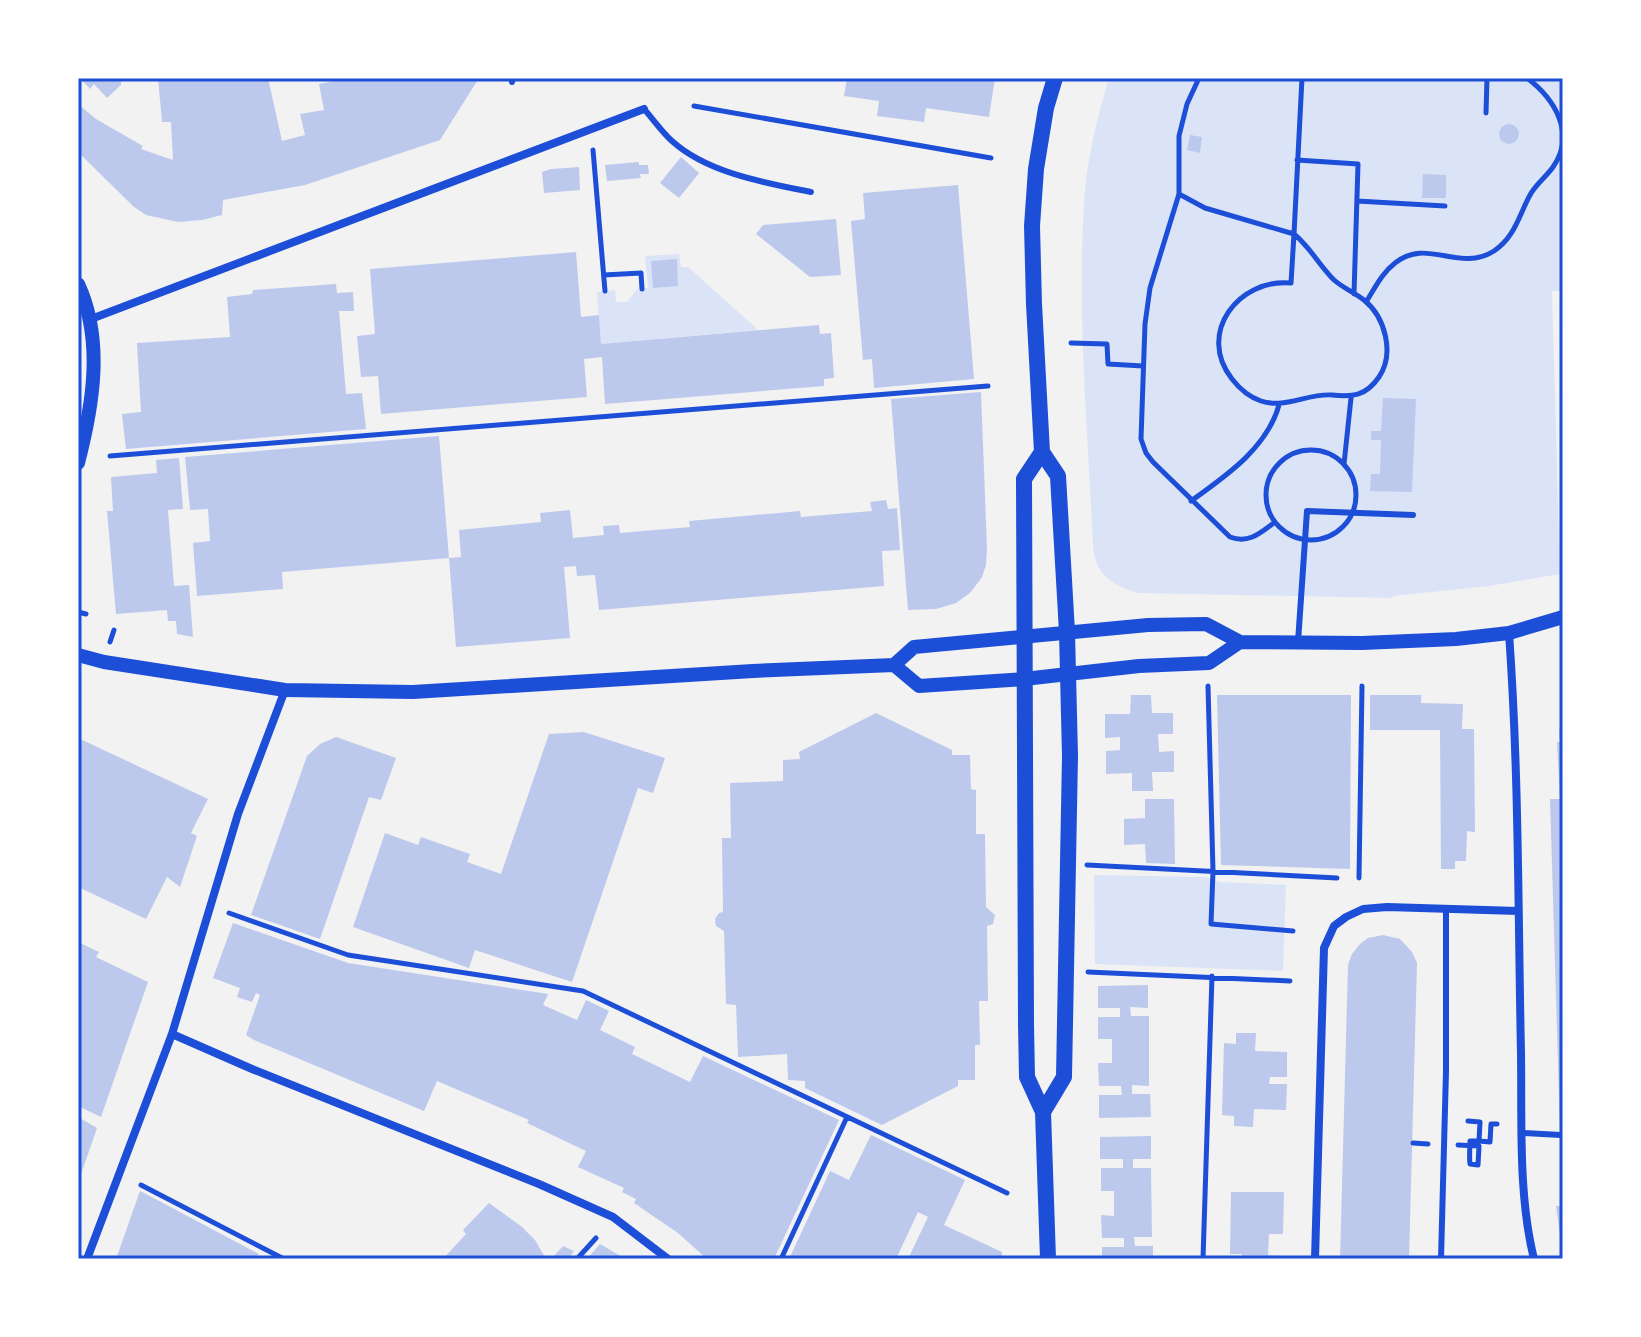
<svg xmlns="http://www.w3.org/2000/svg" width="1641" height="1337" viewBox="0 0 1641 1337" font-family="'Nunito Sans',sans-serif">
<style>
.green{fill:#dbe4f7}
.building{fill:#bdc9ec}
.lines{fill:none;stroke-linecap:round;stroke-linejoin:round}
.path{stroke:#1d4ed8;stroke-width:5}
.service{stroke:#1d4ed8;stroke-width:6}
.minor{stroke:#1d4ed8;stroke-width:8}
.tertiary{stroke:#1d4ed8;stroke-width:14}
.secondary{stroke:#1d4ed8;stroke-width:16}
.neatline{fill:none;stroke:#1d4ed8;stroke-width:3}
</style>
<rect width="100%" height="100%" fill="#f2f2f2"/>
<path class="green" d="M1109,78H1563V291H1552L1560,574L1489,586L1394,596L1390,598L1138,593C1112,585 1096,575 1093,547C1088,433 1077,317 1084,204C1086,161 1097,119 1109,78Z
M679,254L681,267H688L756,328V330L601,344L597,292L615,290L616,302H627L637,289L648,288L645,256Z
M1094,875L1206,877L1219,882L1286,885L1283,971L1095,964Z"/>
<path class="building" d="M80,78H121V85L107,98L94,84L90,89Z
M158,78H268L282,141L305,135L300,114L324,110L319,84L349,78H479L440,140L305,185L223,200L222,215L202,220L178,222L146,215L134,207L78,152V104L96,119L143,146L141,149L173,160L171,122H162Z
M847,78H995L989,117L926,108L924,122L877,116L879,101L844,96Z
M1499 134a10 10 0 1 1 20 0a10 10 0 1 1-20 0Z
M1190,135L1202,137L1200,153L1187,150Z
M681,157L699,173L679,198L660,183Z
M639,162V165H648L649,174H640L641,178L607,181L605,165Z
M579,167L580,190L544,193L542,172L551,169Z
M1423,174L1446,175V198H1422Z
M958,185L974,379L874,388L872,359L863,360L851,221L865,219L863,193Z
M836,219L841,275L810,277L756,234L763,225Z
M576,252L581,317L599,315L601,344L819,325L820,334L831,333L834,378L824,379V386L605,404L602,357L584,359L587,397L381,414L378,376L361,377L357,336L375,334L370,269Z
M677,259L678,286L653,288L651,261Z
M336,284L337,293L353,292L354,311H339L346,394L362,393L366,429L126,449L122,414L141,412L137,343L230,337L227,297L252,294L253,290Z
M981,392L987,548L986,565L982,577L971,592L956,603L936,609L908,610L891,399Z
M1383,398L1416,399L1412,492L1370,491L1371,474H1380L1381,440H1371V431H1381Z
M439,436L449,558L461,557L459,530L541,522L540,513L570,510L573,538L604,535L603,526L619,525L620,533L690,527L689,521L800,511L801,517L872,511L870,502L886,500L888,509L897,508L900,550L882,551L884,586L599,610L595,575L577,576L576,566L564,567L570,638L456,647L449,558L282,572L283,589L197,596L193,543L210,541L208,509L190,510L185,457Z
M179,458L183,509L168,510L174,586L189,585L193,637L177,634L176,621H168L167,610L116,614L107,511H113L111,477L157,473L156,460Z
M1131,695H1151L1152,713H1173V734H1158L1159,752L1174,751V772H1152L1153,791H1132V773L1106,774V751L1120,750V737L1105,738V714H1130Z
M1217,695H1351L1350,869L1221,865Z
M1370,695H1421V703L1463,704L1462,729H1474L1475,832L1467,831L1466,861H1455V869H1441L1440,730H1370Z
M876,713L952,750V755H970L971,789L976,790V834H985L986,907L995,915L993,924L987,926L988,1001H979L980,1045H975V1080H958V1086L882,1125L805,1088V1081L788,1080L787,1054L738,1057L736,1005L726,1004L724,931L716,926L715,919L719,913L723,912L722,838H731L730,783L783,781V760L800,759L799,752Z
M1559,729H1563V1130H1560L1550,799H1560L1557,742H1560Z
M584,732L665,758L653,793L638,788L572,982L475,950L469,968L353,927L385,833L418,845L421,837L470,854L467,862L501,874L549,734Z
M336,737L396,758L381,800L369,797L320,939L251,915L307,756L320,744Z
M78,738L208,799L191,833L197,836L180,887L167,877L146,919L78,887Z
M1145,799H1174L1175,864L1146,863L1145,844L1124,845V819L1145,818Z
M233,923L348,963L548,994L543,1005L577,1020L586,1000L609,1011L600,1030L635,1047L632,1054L690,1082L703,1056L839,1120L774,1259H707L678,1233L634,1203L636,1199L622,1192L624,1188L578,1167L586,1151L527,1123L529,1120L437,1081L424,1111L254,1040L246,1035L260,995L256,993L252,1002L237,997L240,988L213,978Z
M1383,935L1400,939L1412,952L1417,963L1409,1259H1340L1348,965L1352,954L1360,944L1368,938Z
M78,942L99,952L96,957L148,982L101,1117L78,1106Z
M1148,985V1008L1130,1007L1131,1016H1149V1086L1132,1085V1094H1150L1151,1117L1099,1118V1095H1122L1121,1086H1099L1098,1063H1112V1039H1098V1017H1120V1008H1098V986Z
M1236,1033H1256L1255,1051L1287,1052V1077H1270L1269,1084H1287L1286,1110L1254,1109L1253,1127L1234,1126V1116L1222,1115L1224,1043L1236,1044Z
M78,1117L97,1128L78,1183Z
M871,1135L965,1180L944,1225L1002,1252V1259H908L928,1217L918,1212L896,1259H789L830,1171L849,1180Z
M1151,1136V1159H1133V1168H1151L1152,1237H1134L1135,1246H1153V1259H1102V1247H1124V1238H1102L1101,1215L1114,1216V1191H1101V1168H1123V1159H1100V1137Z
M140,1191L163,1203L259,1254L255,1259H116Z
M1231,1192H1284L1283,1234H1269L1268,1255L1282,1256V1259H1242V1254H1230Z
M489,1203L522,1227L535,1240L546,1259H443L466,1234L463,1230Z
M1556,1206H1563V1243H1561Z
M600,1244L619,1255L624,1259H587Z
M563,1246L574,1251L568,1259H551Z"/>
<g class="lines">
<path class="path" d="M1199,78L1187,104L1179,136V194L1150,288L1145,324L1141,439L1146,453L1153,462L1230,537C1249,544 1260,533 1275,522
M1427,78H1451
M694,106L991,158
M1486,113L1487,78
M593,150L605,291
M1297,160L1358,164L1354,294
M1179,194L1205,208L1294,234L1302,78
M1357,201L1445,206
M1294,234C1310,247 1319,265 1334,280C1343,288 1354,292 1364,300C1385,317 1395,353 1379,377C1366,396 1353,397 1332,395C1308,393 1285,409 1261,401C1249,397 1239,388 1232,379C1196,333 1239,278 1291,283Z
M604,275L641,273L642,289
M1366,302C1375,288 1382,273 1395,263C1427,237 1459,273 1494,251C1515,237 1519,215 1530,195C1536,184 1546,177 1553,167C1576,134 1555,99 1527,78
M1071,343L1107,344L1108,364L1143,366
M1266 495a45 45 0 1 1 90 0a45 45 0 1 1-90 0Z
M110,456L988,386
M1344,464L1351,398
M1191,501C1226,476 1267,448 1279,405
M78,612L86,614
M110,642L114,630
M1208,686L1213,871L1211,924L1293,931
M1087,865L1337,878
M1359,878L1362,686
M229,913L348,955L583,991L1007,1193
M1088,972L1290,981
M1479,1141L1490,1142L1491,1124H1497
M1413,1143L1428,1144
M1458,1145L1479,1146L1478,1165L1470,1164C1469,1156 1470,1148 1470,1141H1479L1480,1122L1468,1121
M141,1185L284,1259
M577,1259L596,1238
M781,1259L847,1117
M1203,1259L1212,976"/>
<path class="service" d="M512,82L513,78
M644,109C653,119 662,132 672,141C707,173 766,183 811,192
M1298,642L1307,511L1413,515
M1523,1133L1561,1135
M1441,1259L1446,1071V909"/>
<path class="minor" d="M91,319L644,109
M1509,633C1519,772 1518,913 1521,1053C1522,1119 1518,1195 1534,1259
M172,1034L252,1069L539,1184L613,1217L668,1259
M87,1259L172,1034L238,814L285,690
M1315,1259L1324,948L1334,926L1346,917L1363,909L1387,907L1518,911"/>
<path class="tertiary" d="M78,284C104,340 93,405 78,463
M78,655L104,662L285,690L413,692L753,671L894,665L914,647L1148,625L1206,624L1240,642L1362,643L1456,639L1509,633L1563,617
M894,665L919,686L1024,679L1139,666L1209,663L1240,642"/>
<path class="secondary" d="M1042,452L1024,479L1026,1025L1027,1077L1043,1112L1048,1259
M1043,1112L1064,1077L1070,756L1067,632L1058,476L1042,452L1034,304L1032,226L1036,169L1046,108L1055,78"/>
</g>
<rect width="1641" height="1337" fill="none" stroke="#ffffff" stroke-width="160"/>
<rect x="80" y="80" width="1481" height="1177" class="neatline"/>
</svg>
